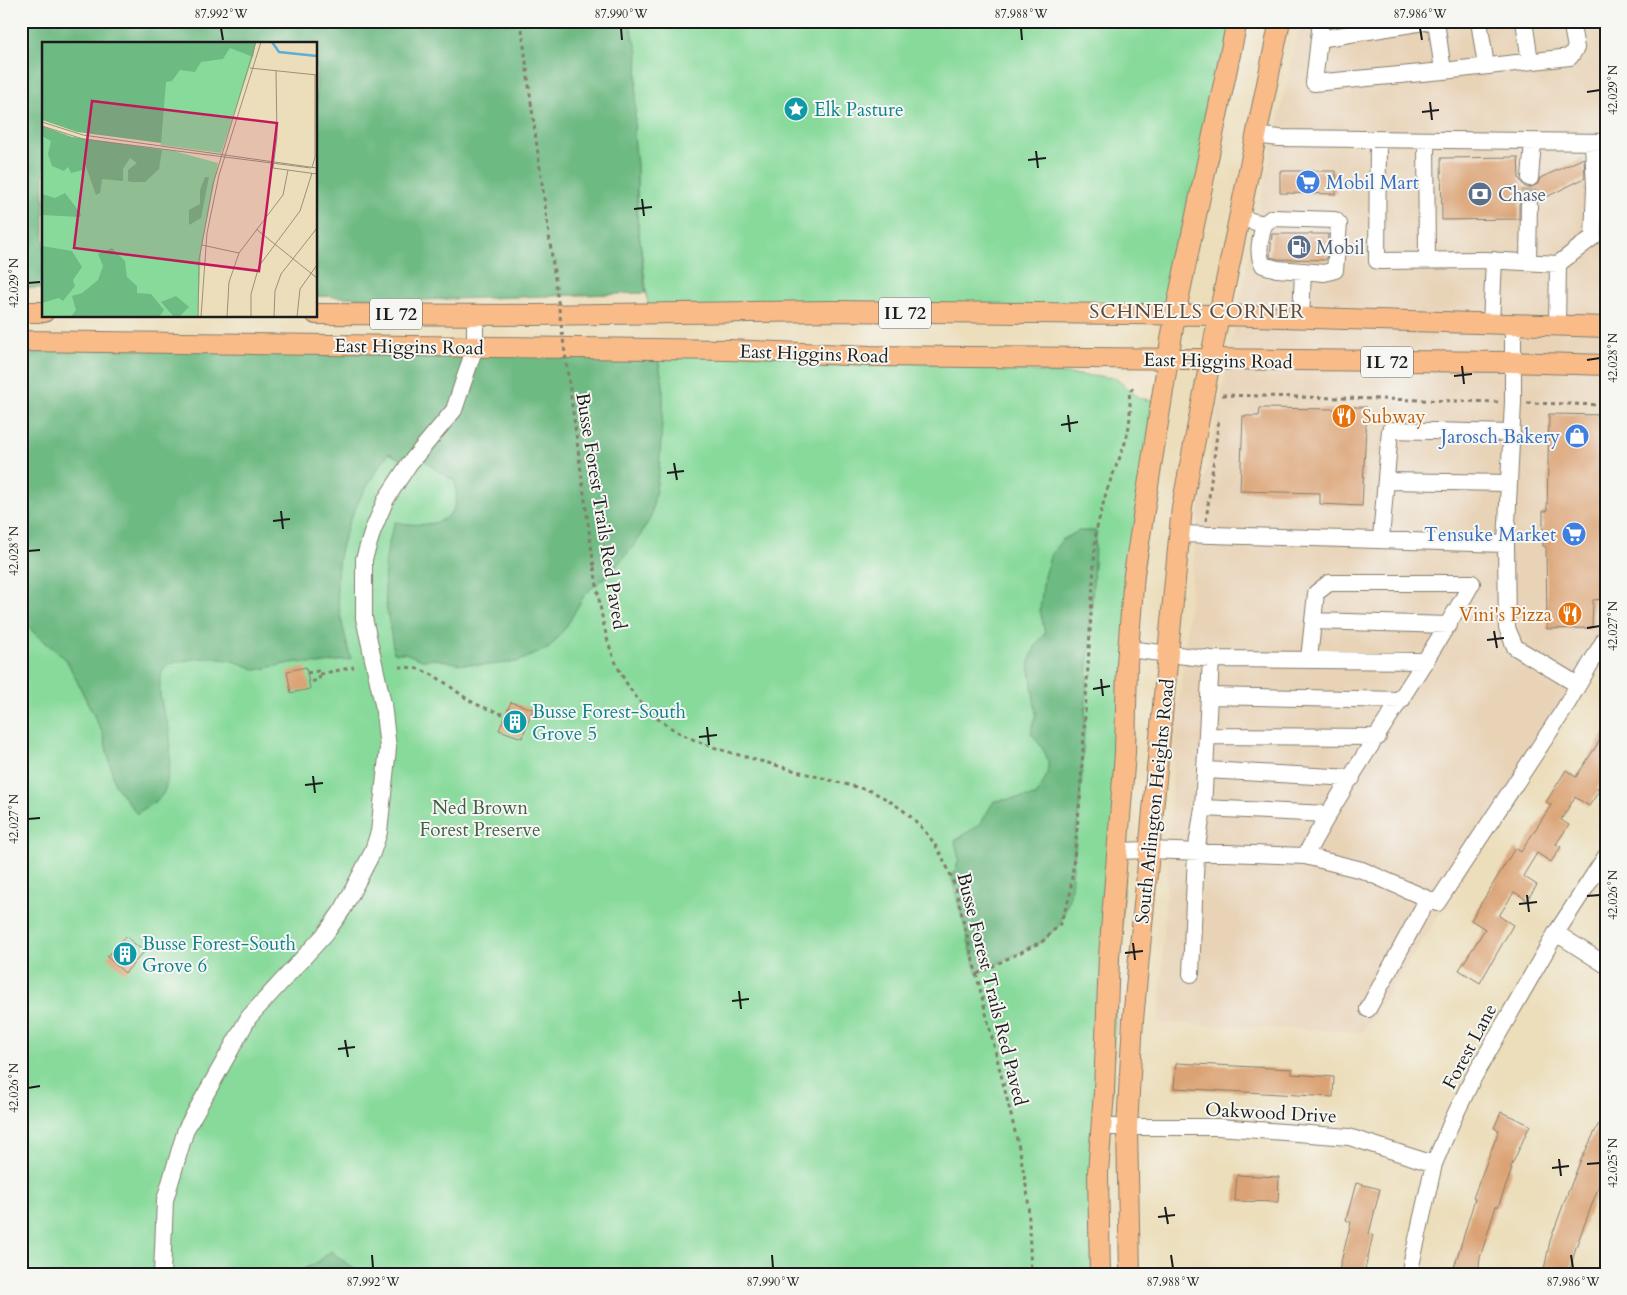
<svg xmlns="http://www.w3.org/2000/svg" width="1627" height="1295" viewBox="0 0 1627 1295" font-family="Cardo,serif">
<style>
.built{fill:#e8d3b7}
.green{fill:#88da9b;stroke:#527b5c}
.forest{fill:#6eba83;stroke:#456b50}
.building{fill:#dba374}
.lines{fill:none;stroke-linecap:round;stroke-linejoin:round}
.minor-tunnel{stroke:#c2b79b;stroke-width:16;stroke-dasharray:16 8;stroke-linecap:butt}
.minor-casing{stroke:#847d6c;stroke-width:18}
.major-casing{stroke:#847d6c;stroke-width:22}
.path{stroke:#847d6c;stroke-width:3;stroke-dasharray:4 4;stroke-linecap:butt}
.minor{stroke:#fff;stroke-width:16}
.major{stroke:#f9bc89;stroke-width:20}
.path-bridge{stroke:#847d6c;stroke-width:3;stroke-dasharray:4 4;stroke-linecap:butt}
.ticks{fill:none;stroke:#1c1c1c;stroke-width:2}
.labels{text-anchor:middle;stroke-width:4;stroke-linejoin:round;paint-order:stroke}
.shield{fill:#f6f6f2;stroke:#5d5d5c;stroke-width:1}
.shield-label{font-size:18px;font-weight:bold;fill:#1c1c1c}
.culture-label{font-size:19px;fill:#0d838f;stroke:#f6f6f2;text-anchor:start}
.shop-label{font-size:19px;fill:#366cbe;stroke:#f6f6f2;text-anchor:end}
.service-label{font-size:19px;fill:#4e5e75;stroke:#f6f6f2;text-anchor:start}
.street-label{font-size:19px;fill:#1c1c1c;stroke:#f6f6f2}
.food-label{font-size:19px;fill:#c56008;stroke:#f6f6f2;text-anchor:start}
.park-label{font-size:19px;fill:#425e48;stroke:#f6f6f2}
.neighbourhood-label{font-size:20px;letter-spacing:1px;fill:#5f4b3b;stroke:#f6f6f2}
.inset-river{fill:none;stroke:#5daed8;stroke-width:2.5}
.inset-road{fill:none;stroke:#99907b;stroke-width:1}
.view{fill:#c2185b;fill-opacity:0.15;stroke:#c2185b;stroke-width:2.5}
.inset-edge{fill:none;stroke:#1c1c1c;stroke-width:2.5}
.neatline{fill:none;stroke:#1c1c1c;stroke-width:2}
.ticks-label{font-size:12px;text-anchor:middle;fill:#1c1c1c}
</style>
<rect width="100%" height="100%" fill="#f6f6f2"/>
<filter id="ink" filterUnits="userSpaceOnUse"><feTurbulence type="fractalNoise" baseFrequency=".02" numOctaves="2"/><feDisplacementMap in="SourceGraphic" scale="10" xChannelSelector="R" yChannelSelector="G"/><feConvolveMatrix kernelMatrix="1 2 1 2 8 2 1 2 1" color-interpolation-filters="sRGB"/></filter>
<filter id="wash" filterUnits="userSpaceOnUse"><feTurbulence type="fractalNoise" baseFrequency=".0096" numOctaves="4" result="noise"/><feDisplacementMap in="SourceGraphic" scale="20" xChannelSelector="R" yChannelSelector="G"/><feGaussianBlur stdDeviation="1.12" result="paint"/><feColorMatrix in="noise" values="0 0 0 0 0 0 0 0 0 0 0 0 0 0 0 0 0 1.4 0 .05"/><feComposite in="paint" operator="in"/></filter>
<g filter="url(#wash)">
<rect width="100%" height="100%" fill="#ecdebb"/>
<path class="built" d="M1300,21H1601L1606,58V641L1450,898L1363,1032L1159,1023L1173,762L1199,508L1249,256Z"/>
<path class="green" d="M553,21H1232L1175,315L649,313L637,217V178Z
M656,349L807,353L1115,378L1139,398L1159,402L1147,493L1100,1274H21V354L659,366Z"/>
<path class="forest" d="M21,21H629L638,52L634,136L637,164V217L646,293L420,300L316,296V44H44V288H21Z
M21,341L656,349L663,384V408L659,472L651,517L635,544L613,570L585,594L566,627L549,648L517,662L489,665L461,664L436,659L422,660L405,653H394C386,601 377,575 395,522C429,528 464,526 455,481L438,471L423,459L409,464L389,453C360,492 334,541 337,591C339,613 345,637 351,659L318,664L296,662L256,670C237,660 214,656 193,659C186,661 177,661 170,664C155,672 160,698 163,710C165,717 168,722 169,728C172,747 170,771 165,789C162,801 145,806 137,814L115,785L103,734L66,659L34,633L25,621L21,578Z
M1079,531H1096L1080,800L1070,896L1060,924L1043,941L977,974L952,879L959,860L955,841L981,823L994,801L1036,796C1053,767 1053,760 1031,733L1036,714L1029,662L1035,647L1045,633L1040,610L1044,576L1051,554L1062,540Z
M331,1251L360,1274H294L318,1262Z"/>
<g id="blocks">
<path class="building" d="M1518,157L1519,178L1524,186L1529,188L1538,184L1540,178L1584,158L1585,178L1538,201L1534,196L1524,197L1519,204V219L1442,220L1441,158Z
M1280,171H1336V194L1280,193Z
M1272,234H1328L1326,260L1279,259L1270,257Z
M1337,407H1367L1362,506L1320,504V493L1240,491L1243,416H1259L1260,408L1337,409Z
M1549,414L1606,415L1604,599L1593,600L1592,628L1547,629L1546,547L1543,546V511H1547Z
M306,667L310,689L291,693L287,671Z
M511,702L533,709L522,738L499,730Z
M1606,731V776L1597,789L1599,791L1589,806L1575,797L1561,820L1569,825L1556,844L1561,847L1551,862L1537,853L1523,876L1537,885L1527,900L1514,892L1499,916L1513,925L1480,983L1459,970L1485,929L1471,920L1515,848L1521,852L1551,805L1546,802L1566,770L1576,777Z
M126,936L144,952L125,973L107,957Z
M1176,1063L1292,1069V1074L1334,1077L1333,1097L1174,1088Z
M1606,1109V1167L1576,1247L1569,1274H1543L1550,1241L1565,1200L1580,1162Z
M1501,1112L1530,1125L1510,1169H1512L1498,1207L1496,1206L1480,1258L1478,1274H1452L1475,1199L1473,1198L1499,1130L1494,1128Z
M1237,1175L1279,1177L1278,1202L1235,1201Z
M1356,1183L1380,1189L1369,1234L1373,1235L1364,1274H1338L1351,1222L1346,1220Z"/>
</g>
</g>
<g filter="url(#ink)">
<use href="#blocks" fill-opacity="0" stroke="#847d6c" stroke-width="1"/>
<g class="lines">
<path class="minor-tunnel" d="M1529,205L1530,178"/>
<defs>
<path id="minor" d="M1321,21L1314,83L1443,71
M1436,21L1443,71L1570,57L1576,48L1571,21
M1479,21L1486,66
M1524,21L1530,61
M1319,39L1430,21
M1256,135L1279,138L1606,142
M1378,140L1377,261L1485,260L1558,264L1593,237L1595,188L1593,143
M1426,140L1427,259
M1530,178L1533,142
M1239,218L1264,224C1261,238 1256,252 1263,265L1277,269L1303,271L1301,318
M1264,224L1272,218L1335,220L1339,224L1335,270L1324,273L1303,271
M1528,262L1529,205
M1491,324L1494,260
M1557,326L1558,264
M1386,481L1509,483
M1179,534L1506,544L1513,402V324
M1381,539L1390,430L1512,433
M1506,544L1507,628L1515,647L1578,685
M1313,621L1449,625
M1128,649L1211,659L1426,661
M1209,696L1402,700
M1207,736L1378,737
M1206,770L1352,778
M1203,808L1328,814
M1118,851L1149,850L1305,856L1362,870L1437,903L1563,711L1606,637
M1305,856C1355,762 1420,676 1472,583H1329L1316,593L1309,659
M1556,933L1606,965
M1191,974L1196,852L1203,808L1211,659
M1368,1009L1427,900
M1101,1127H1218L1349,1137L1434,1164
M162,1274L165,1200L186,1129L249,1017L326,933L343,909L372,853L379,832L388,748L383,704L364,618V559L373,530L386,499L409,464L454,410L475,347V314
M1409,1274L1434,1164L1453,1119L1472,1080L1556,933L1606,856"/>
<path id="major" d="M21,312H44
M316,314L534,315L831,311L1219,315L1606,327
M21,341L730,350L870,356L1512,362L1606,365
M1100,1274L1098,1173L1104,1092L1109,957L1125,753L1127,664L1134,574L1175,315L1237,21
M1130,1274L1127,1128L1133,1020L1182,507L1219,315L1280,21"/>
</defs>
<use href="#minor" class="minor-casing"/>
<use href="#major" class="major-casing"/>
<path class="path" d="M521,21L531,102
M1222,395L1498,402
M1527,403L1606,405
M1206,521L1219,418
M594,567C599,597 602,628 613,656C643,731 698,744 768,763C803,773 837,782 871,791C915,812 939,841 955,887L1020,1152L1028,1197L1031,1274
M399,667C429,666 445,684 469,700C479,707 493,710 505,715
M307,673L318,671L320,674L319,680L309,682
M320,674L354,667
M977,974L1043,941L1060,924L1070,896L1080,800L1096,531C1100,517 1103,503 1107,490C1121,451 1134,435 1129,392L1134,387"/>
<use href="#minor" class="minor"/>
<use href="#major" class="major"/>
<path class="path-bridge" d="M531,102L594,567"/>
</g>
</g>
<path class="ticks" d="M221,28L223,40M621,28L622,40M1021,28L1022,40M1420,28L1422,40M1587,92L1600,90M1430,102L1432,120M1422,112L1439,110M1036,151L1038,168M1028,160L1046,158M642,199L644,216M634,209L652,207M28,283L40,282M1587,360L1600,358M1462,366L1464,384M1454,376L1472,374M1068,415L1070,432M1061,425L1078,422M674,463L677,480M667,473L684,471M281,511L283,529M273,521L290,519M28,551L40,550M1587,628L1600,626M1494,631L1497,648M1487,640L1504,638M1101,679L1103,696M1093,689L1110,686M707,727L709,745M699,737L717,735M313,776L315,793M305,785L323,783M28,819L40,818M1527,895L1529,912M1587,896L1600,895M1519,904L1537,902M1133,943L1135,960M1125,953L1143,951M739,991L741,1009M732,1001L749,999M345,1040L348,1057M338,1049L355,1047M28,1088L40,1086M1559,1159L1561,1176M1587,1164L1600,1163M1552,1168L1569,1166M1165,1207L1168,1224M1158,1217L1175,1215M372,1255L373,1268M772,1255L773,1268M1171,1255L1173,1268M1571,1255L1573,1268"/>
<defs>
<symbol id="sight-disc" viewBox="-11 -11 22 22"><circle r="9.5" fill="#0f9aa8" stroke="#f6f6f2"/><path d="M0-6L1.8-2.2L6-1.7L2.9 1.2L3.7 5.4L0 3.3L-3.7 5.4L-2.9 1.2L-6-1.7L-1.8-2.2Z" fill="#fff"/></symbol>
<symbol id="supermarket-disc" viewBox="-11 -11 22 22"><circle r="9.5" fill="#3f7fe0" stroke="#f6f6f2"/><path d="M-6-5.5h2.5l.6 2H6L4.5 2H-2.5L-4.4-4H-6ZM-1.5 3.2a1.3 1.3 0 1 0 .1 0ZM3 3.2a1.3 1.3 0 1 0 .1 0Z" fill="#fff"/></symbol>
<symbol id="bank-disc" viewBox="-11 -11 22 22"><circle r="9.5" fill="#5c6f8a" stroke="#f6f6f2"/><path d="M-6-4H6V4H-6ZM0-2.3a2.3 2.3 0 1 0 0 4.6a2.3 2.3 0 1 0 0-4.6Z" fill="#fff"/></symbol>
<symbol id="fuel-disc" viewBox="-11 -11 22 22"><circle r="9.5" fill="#5c6f8a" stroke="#f6f6f2"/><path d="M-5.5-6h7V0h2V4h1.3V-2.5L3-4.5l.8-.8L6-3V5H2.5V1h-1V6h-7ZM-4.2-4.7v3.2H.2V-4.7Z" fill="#fff"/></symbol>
<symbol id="restaurant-disc" viewBox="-11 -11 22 22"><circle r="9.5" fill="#e8710a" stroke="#f6f6f2"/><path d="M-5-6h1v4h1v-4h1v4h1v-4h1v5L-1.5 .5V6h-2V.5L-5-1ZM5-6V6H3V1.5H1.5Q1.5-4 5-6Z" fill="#fff"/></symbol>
<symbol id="shop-disc" viewBox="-11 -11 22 22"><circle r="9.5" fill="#3f7fe0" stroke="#f6f6f2"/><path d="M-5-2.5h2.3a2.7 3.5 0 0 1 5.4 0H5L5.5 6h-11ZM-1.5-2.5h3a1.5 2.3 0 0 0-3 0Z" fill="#fff"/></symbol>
<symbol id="building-disc" viewBox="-11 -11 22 22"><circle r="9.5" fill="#0f9aa8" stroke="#f6f6f2"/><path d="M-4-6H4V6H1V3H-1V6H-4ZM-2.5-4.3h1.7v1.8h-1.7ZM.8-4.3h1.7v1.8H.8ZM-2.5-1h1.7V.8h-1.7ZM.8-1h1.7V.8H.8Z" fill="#fff"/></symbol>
</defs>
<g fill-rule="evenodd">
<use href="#sight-disc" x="782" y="95" width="28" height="28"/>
<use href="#supermarket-disc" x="1294" y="168" width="28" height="28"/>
<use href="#bank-disc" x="1466" y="180" width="28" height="28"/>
<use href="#fuel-disc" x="1285" y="233" width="28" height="28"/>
<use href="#restaurant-disc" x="1330" y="402" width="28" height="28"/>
<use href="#shop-disc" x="1563" y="422" width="28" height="28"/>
<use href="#supermarket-disc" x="1560" y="520" width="28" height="28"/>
<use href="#restaurant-disc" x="1556" y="600" width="28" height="28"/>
<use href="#building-disc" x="501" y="708" width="28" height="28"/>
<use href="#building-disc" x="111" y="940" width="28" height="28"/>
</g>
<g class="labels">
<g class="shield">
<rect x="879" y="297.5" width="52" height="31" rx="4"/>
<rect x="370" y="298.5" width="52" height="31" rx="4"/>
<rect x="1361" y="346.5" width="52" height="31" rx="4"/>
</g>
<g class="shield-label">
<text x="905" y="319">IL 72</text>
<text x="396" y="320">IL 72</text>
<text x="1387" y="368">IL 72</text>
</g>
<g class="culture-label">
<text x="814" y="116">Elk Pasture</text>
<text x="532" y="718">Busse Forest-South<tspan x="532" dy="22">Grove 5</tspan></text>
<text x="142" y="950">Busse Forest-South<tspan x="142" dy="22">Grove 6</tspan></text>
</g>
<g class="shop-label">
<text x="1326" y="189" text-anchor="start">Mobil Mart</text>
<text x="1560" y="443">Jarosch Bakery</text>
<text x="1556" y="541">Tensuke Market</text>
</g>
<g class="service-label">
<text x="1498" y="201">Chase</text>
<text x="1316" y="254">Mobil</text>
</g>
<g class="street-label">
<text transform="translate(409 346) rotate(1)" y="7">East Higgins Road</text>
<text transform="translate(814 353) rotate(2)" y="7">East Higgins Road</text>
<text transform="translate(1218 360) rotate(1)" y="7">East Higgins Road</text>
<text transform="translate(602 511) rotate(81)" y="7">Busse Forest Trails Red Paved</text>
<text transform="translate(1154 801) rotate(-84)" y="7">South Arlington Heights Road</text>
<text transform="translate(993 989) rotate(76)" y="7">Busse Forest Trails Red Paved</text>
<text transform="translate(1469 1046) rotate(-62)" y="7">Forest Lane</text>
<text transform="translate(1271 1112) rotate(3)" y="7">Oakwood Drive</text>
</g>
<g class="food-label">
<text x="1362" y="423">Subway</text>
<text x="1552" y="621" text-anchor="end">Vini's Pizza</text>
</g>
<g class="park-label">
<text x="480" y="814">Ned Brown<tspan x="480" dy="22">Forest Preserve</tspan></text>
</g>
<g class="neighbourhood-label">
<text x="1197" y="318">SCHNELLS CORNER</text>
</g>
</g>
<g transform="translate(42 42)">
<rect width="275" height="275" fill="#ecdebb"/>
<path d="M113,1L195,6L211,15L179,111L119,103ZM0,86L17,93L132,109L176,121L159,208L156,275H0Z" fill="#88da9b"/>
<path d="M0,0H214L211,15L188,6L181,17L159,20L153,30L138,28L130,39L124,40L119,101L35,90L0,78ZM0,84L30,95L120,108L117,127L103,140H89L86,139V128L95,121L88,116L81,127V139L60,137L58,151L54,153L43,122L41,128L29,131L26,125L22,129L10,124L6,112L9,99L0,94ZM163,135H167L159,176L147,183V168L158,162V148ZM23,151L39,172L38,175L0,173V152L13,156ZM0,204L30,209L40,225L31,238L33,244L21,259L17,256L0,261ZM70,206L83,219L85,235L95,244V251L109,252L122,268L117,275H29L34,268L30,254L40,251L56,238L61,224L56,212ZM134,254L147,265L137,275L131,274L119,260Z" fill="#6eba83"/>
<path class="inset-river" d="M230,0L237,10L275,14"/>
<path class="inset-road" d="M208,26L275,33M234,29L235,95L231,126L275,132M0,80L41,93L275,126M0,84L41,97L269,126M270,126L273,115V33M214,187L275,236M160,203L197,211M156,275L157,218L171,142L214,0M159,275L165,191L177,133L219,0M185,275L187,240L197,211L241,153L246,128M209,275V252L217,224L258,169L270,131M232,275L233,249L239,232L275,186M255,275L258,247L275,223"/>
<path class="view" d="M50,59L235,81L217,229L32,206Z"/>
<rect width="275" height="275" class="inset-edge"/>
</g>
<rect width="1627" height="1295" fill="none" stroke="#f6f6f2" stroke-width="55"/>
<rect x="28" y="28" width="1572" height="1240" class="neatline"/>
<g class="ticks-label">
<text x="221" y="18">87.992°W</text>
<text x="621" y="18">87.990°W</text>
<text x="1021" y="18">87.988°W</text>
<text x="1420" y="18">87.986°W</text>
<text transform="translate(1613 90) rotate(-90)" y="4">42.029°N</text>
<text transform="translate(14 283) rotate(-90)" y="4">42.029°N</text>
<text transform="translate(1613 358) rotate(-90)" y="4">42.028°N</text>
<text transform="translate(14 551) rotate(-90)" y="4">42.028°N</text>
<text transform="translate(1613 626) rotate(-90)" y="4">42.027°N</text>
<text transform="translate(14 819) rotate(-90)" y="4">42.027°N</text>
<text transform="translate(1613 895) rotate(-90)" y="4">42.026°N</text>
<text transform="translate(14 1088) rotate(-90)" y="4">42.026°N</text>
<text transform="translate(1613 1163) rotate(-90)" y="4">42.025°N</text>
<text x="373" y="1286">87.992°W</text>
<text x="773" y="1286">87.990°W</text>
<text x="1173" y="1286">87.988°W</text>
<text x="1573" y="1286">87.986°W</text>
</g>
</svg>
